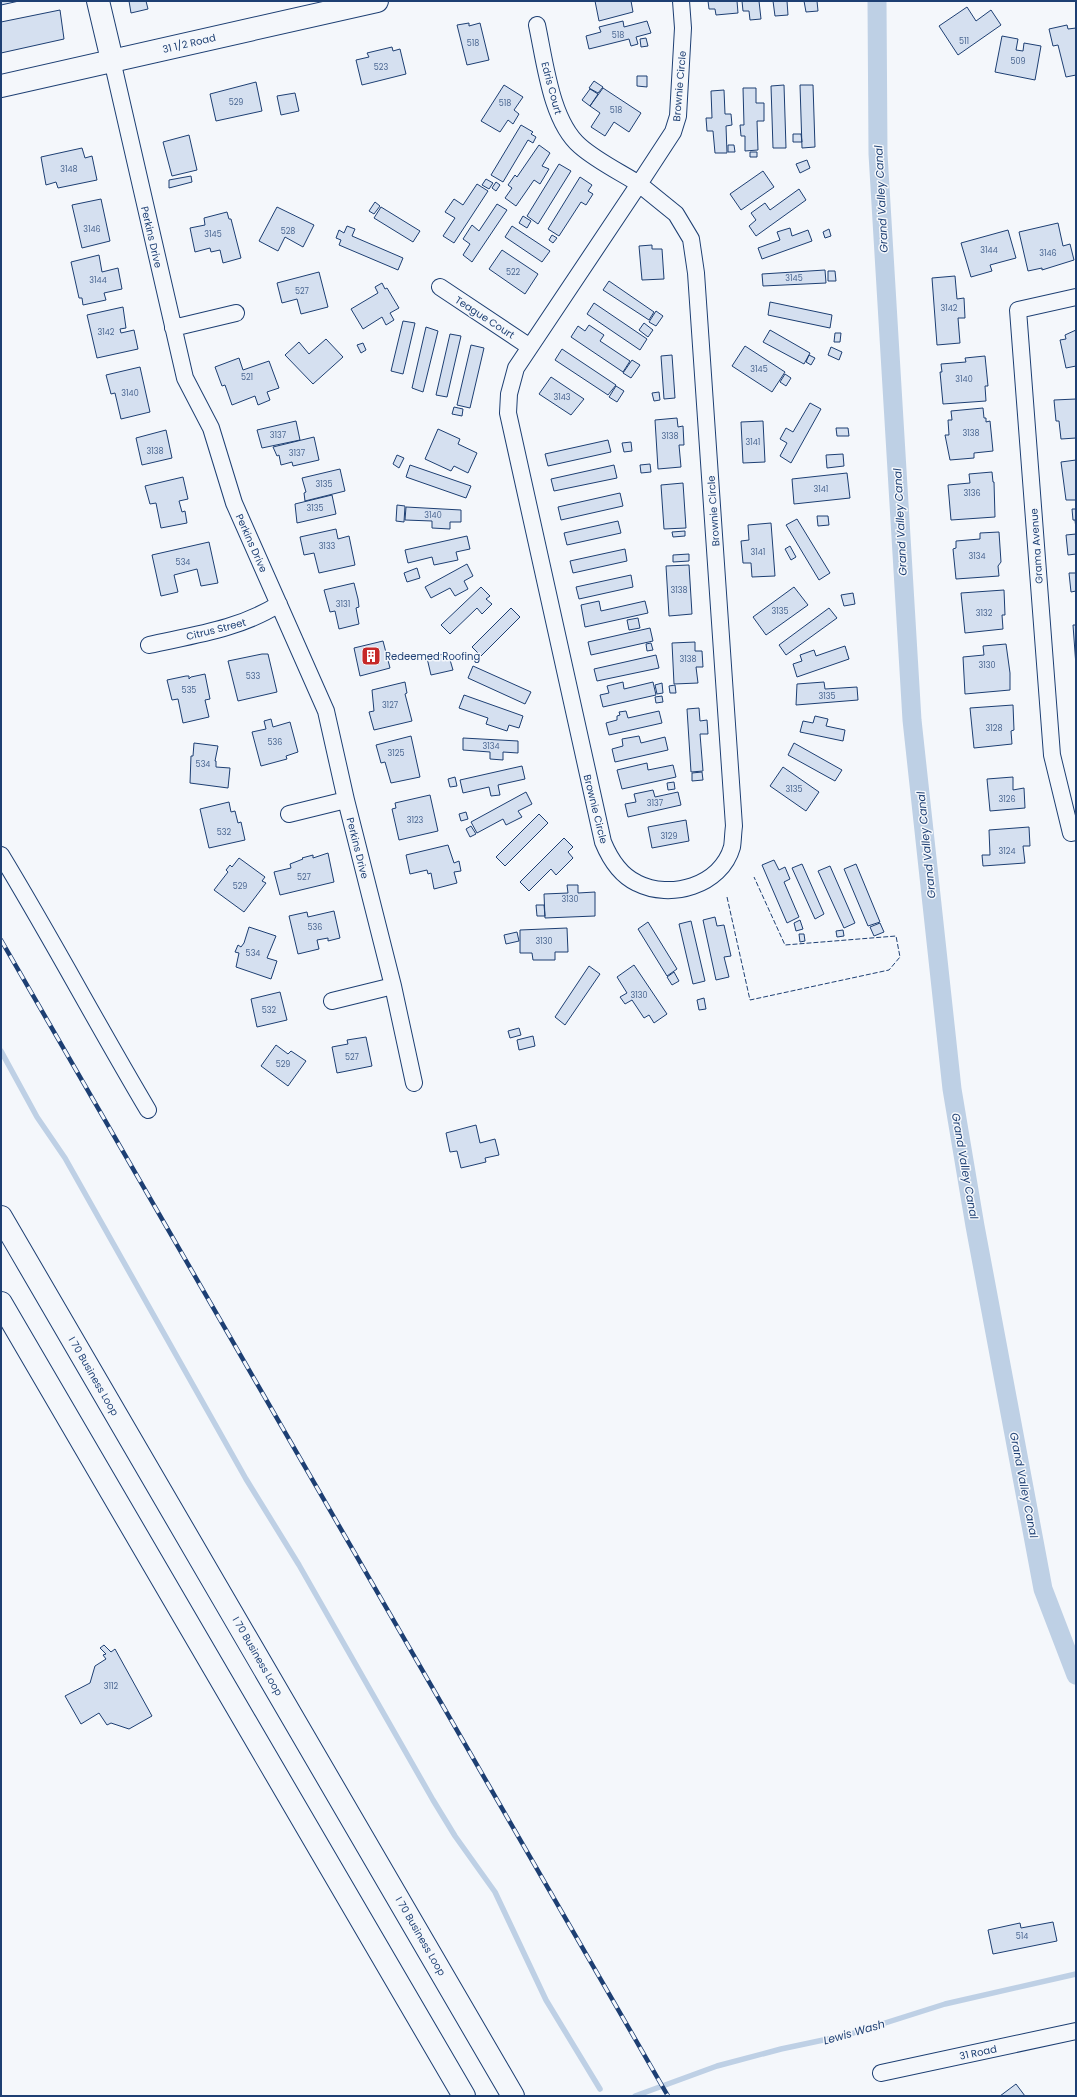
<svg xmlns="http://www.w3.org/2000/svg" width="1077" height="2097" viewBox="0 0 1077 2097" font-family="Poppins,sans-serif">
<style>
.lines{fill:none;stroke-linecap:round;stroke-linejoin:round}
.stream{stroke:#bed0e5;stroke-width:5.5}
.canal{stroke:#bed0e5;stroke-width:19}
.building{fill:#d5e0f0;stroke:#1d3f73}
.street-casing{stroke:#1d3f73;stroke-width:18}
.secondary-casing{stroke:#1d3f73;stroke-width:24}
.primary-casing{stroke:#1d3f73;stroke-width:24}
.street{stroke:#f4f7fb;stroke-width:16}
.secondary{stroke:#f4f7fb;stroke-width:22}
.primary{stroke:#f4f7fb;stroke-width:22}
.rail-casing{stroke:#1d3f73;stroke-width:4.5}
.rail{stroke:#f4f7fb;stroke-width:3;stroke-dasharray:9;stroke-linecap:butt}
.fence{stroke:#1d3f73;stroke-width:1;stroke-dasharray:5 2;stroke-linecap:butt}
.labels{text-anchor:middle;stroke-width:3;stroke-linejoin:round;paint-order:stroke}
.number-label{font-size:8px;fill:#4b6792}
.street-label{font-size:10px;fill:#1d3f73;stroke:#f4f7fb}
.poi-label{font-size:10px;fill:#1d3f73;stroke:#f4f7fb;text-anchor:start}
.water-label{font-size:11px;font-style:italic;fill:#1d3f73;stroke:#f4f7fb}
</style>
<rect width="100%" height="100%" fill="#f4f7fb"/>
<g class="lines">
<path class="stream" d="M1,1051L37,1117L65,1158L246,1479L299,1565L433,1800L455,1836L495,1892L546,2000L600,2089
M635,2096L717,2066L781,2049L847,2035L945,2004L1076,1974"/>
<path class="canal" d="M877,1L878,154L912,720L952,1089L975,1226L1043,1589L1076,1675"/>
</g>
<path class="building" d="M1,1H19L1,5Z
M129,1H146L148,9L131,13Z
M595,1H631L633,12L599,21Z
M708,1H737L738,13L716,15L715,9H709Z
M742,1H759L761,19L750,20L749,11H743Z
M773,1H787L788,15L775,16Z
M804,1H817L818,11L806,12Z
M967,7L976,21L991,10L1001,25L958,55L939,26Z
M60,10L64,39L1,53V22Z
M623,21L624,27L647,21L651,33L636,37L638,44L631,46L629,39L589,49L586,36L601,32L599,27Z
M469,23V26L480,23L489,60L467,65L457,25Z
M1067,25L1068,29L1076,28V75L1066,77L1058,45L1053,46L1049,29Z
M1002,36L1018,39L1016,50L1023,51L1024,43L1041,46L1035,80L995,72Z
M646,38L648,46L641,47L640,39Z
M392,47L393,51L400,49L406,74L362,85L356,60L369,57L367,53Z
M637,76H647V87L637,86Z
M594,81L603,87L598,93L589,88Z
M256,82L262,111L216,121L210,94Z
M504,85L523,97L514,110L519,114L513,124L508,120L500,132L481,121Z
M784,85L786,148H773L771,86Z
M800,85H813L815,147L802,148Z
M603,88L641,113L629,132L614,122L605,136L591,127L600,113L590,106Z
M743,88H756V103H764V121H757L758,150L745,151V136H741L740,125H744Z
M590,89L598,94L590,106L582,100Z
M724,90L725,114H731L732,125L726,126L727,153H715L713,131H707L706,118H712L711,91Z
M295,93L299,111L281,115L277,96Z
M521,125L533,132L531,134L536,137L533,143L528,140L503,182L491,175Z
M793,134H801L802,142H793Z
M189,135L197,170L172,176L163,142Z
M539,145L550,153L542,166L549,169L540,184L534,180L516,206L505,198L512,188L508,185L515,175L517,177Z
M728,145H734L735,152H728Z
M82,148L85,158L92,156L97,180L58,188L56,182L46,185L41,157Z
M750,152H757V157H750Z
M807,160L810,168L800,173L796,164Z
M559,164L571,171L538,224L527,216Z
M763,171L774,187L741,210L730,194Z
M191,176L192,182L169,188V180Z
M580,177L592,185L588,191L593,194L586,205L581,202L559,236L548,229Z
M486,179L493,183L489,189L482,185Z
M496,182L500,185L496,191L492,188Z
M477,184L488,191L454,243L443,236L455,218L445,212L454,199L463,205Z
M799,189L806,200L756,236L749,226L756,220L751,213L765,203L770,210Z
M101,199L110,241L82,248L72,205Z
M375,202L380,206L374,214L369,211Z
M497,204L507,210L472,262L463,255L470,244L463,239L472,225L479,231Z
M277,207L314,225L303,247L285,237L278,251L259,241Z
M381,207L420,231L413,242L374,218Z
M227,212L229,219H231L241,258L223,263L220,250L211,252L210,248L195,252L190,228L205,225L204,218Z
M523,216L531,221L527,228L519,223Z
M1058,223L1063,246L1070,244L1074,260L1042,270V268L1028,271L1019,232Z
M347,226L355,229L352,236L403,258L398,270L339,245L341,240L336,238L339,230L344,233Z
M512,226L550,251L542,262L505,237Z
M790,228L792,236L808,230L812,241L762,259L758,248L780,240L777,232Z
M829,229L831,236L825,238L823,232Z
M1008,230L1016,258L990,265L992,271L971,277L961,243Z
M552,235L557,238L553,243L549,240Z
M652,245V249H662L664,279L642,280L639,246Z
M502,250L538,274L525,294L489,269Z
M99,255L102,272L118,268L122,289L104,293L106,300L83,305L82,298H79L71,262Z
M825,270L826,283L763,286L762,274Z
M828,271H835L836,281H828Z
M319,272L328,307L301,314L297,299L282,303L277,283Z
M955,276L957,299L964,298L965,318H958L960,343L937,345L932,278Z
M609,281L654,312L649,320L603,290Z
M382,283L385,289L387,288L399,308L390,313L394,320L386,325L382,317L363,329L351,309L378,293L375,287Z
M770,302L832,315L830,328L768,315Z
M594,303L647,339L640,350L587,314Z
M123,307L126,328L120,329L121,333L134,330L138,349L97,358L87,315Z
M656,311L663,316L656,326L649,322Z
M403,321L415,323L403,374L391,371Z
M644,323L653,330L648,337L639,330Z
M589,325L604,335L600,341L630,361L623,372L571,337L578,326L585,331Z
M426,327L438,331L423,392L412,388Z
M770,330L810,353L804,364L763,342Z
M1076,330V366L1066,368L1060,340L1066,339L1065,335Z
M835,333H841L840,342H834Z
M450,334L461,336L447,397L436,395Z
M326,339L343,357L313,384L285,355L299,342L309,354Z
M363,343L366,350L361,353L357,345Z
M471,345L484,348L470,408L457,405Z
M745,346L785,372L772,392L732,366Z
M831,347L842,352L839,360L828,355Z
M562,349L616,385L608,395L555,360Z
M672,355L675,398L664,399L661,356Z
M809,355L815,358L811,365L806,362Z
M985,356L988,386H985L986,401L943,404L940,372H942L941,364L966,362L965,358Z
M239,358L243,370L269,361L279,388L267,392L270,400L258,405L255,396L232,405L225,385L222,386L215,367Z
M632,360L640,365L631,378L623,373Z
M140,367L150,412L121,419L115,393L111,394L106,375Z
M785,374L791,378L786,386L780,382Z
M551,377L584,399L571,415L539,394Z
M616,386L624,391L617,402L609,397Z
M659,392L660,400L654,401L652,393Z
M1076,399V438L1061,439L1059,421H1056L1054,400Z
M810,403L821,409L791,463L780,456L787,443L780,439L786,428L793,432Z
M454,407L463,409L462,416L452,414Z
M983,408L984,418H986V422L990,421L993,451L974,453V458L950,460L945,435H949L948,420H952L951,411Z
M677,418L678,427L683,426L684,445H679L681,467L658,469L655,420Z
M296,421L300,440L262,448L257,430Z
M763,421L765,462L743,463L741,422Z
M836,428H848L849,436H837Z
M438,429L460,439L458,444L477,453L468,473L454,466L451,471L425,459Z
M166,430L172,458L142,465L136,438Z
M314,437L319,460L293,466L292,462L281,465L279,455L277,456L273,447Z
M608,440L611,452L548,466L545,454Z
M631,442L632,451L624,452L622,443Z
M843,454L844,466L827,468L826,455Z
M397,455L404,458L399,468L393,464Z
M1076,460V500H1066L1061,462Z
M650,464L651,472L641,473L640,465Z
M410,465L471,486L466,498L406,477Z
M614,465L617,478L554,491L551,479Z
M340,469L345,491L305,501L304,493L306,492L302,478Z
M992,472L993,482H994L995,517L951,520L948,485L970,483L969,474Z
M847,473L850,498L794,504L792,479Z
M183,477L188,499L179,501L182,512L185,511L187,523L161,528L156,503L150,504L145,486Z
M683,483L686,528L664,529L661,485Z
M620,493L623,506L561,520L558,507Z
M332,495L336,514L297,523L295,504Z
M397,505L405,506L404,522L396,521Z
M406,507L461,510V522H450V529L432,528V521L405,520Z
M1072,509H1076V529L1075,520H1073Z
M817,516H828L829,525L818,526Z
M797,519L830,573L819,580L786,525Z
M618,521L621,533L567,545L564,533Z
M771,523L775,576L752,577L751,563H743L741,541L749,540L748,525Z
M336,529L338,539L349,536L355,565L319,573L314,553L304,555L300,537Z
M685,531V536L673,537L672,532Z
M999,532L1001,562L998,566L999,576L956,579L953,549L956,548V541L980,539V533Z
M1076,534V554L1068,555L1066,535Z
M467,536L470,549L456,552L458,560L434,565L432,557L408,563L405,550Z
M209,542L218,583L201,586L197,569L174,575L178,592L161,596L152,555Z
M790,546L796,557L791,560L785,549Z
M625,549L627,561L573,573L570,561Z
M689,554V561L673,562V555Z
M467,564L473,576L464,581L468,589L455,596L450,588L431,598L425,587Z
M689,565L692,614L669,616L666,566Z
M417,568L420,578L407,582L404,573Z
M1069,573H1076V591L1071,592Z
M631,575L633,587L579,599L576,587Z
M354,583L358,599L359,607L356,608L359,624L339,629L335,611L330,612L324,590Z
M481,587L490,596L486,599L492,604L482,614L477,608L450,634L441,625Z
M794,587L808,605L766,635L753,617Z
M1004,590L1005,615H1002L1003,629L965,633L961,593Z
M853,593L855,604L844,606L841,595Z
M599,601L601,611L645,601L648,613L585,627L581,605Z
M511,608L520,617L481,656L472,647Z
M829,608L837,618L786,655L779,645Z
M638,618L640,628L629,630L627,620Z
M1073,625H1076V666Z
M650,628L653,641L591,655L588,642Z
M383,641L390,668L360,676L354,648Z
M695,642V651H702L703,667H696L698,683L674,684L672,643Z
M651,643L653,650L647,651L646,644Z
M1006,644L1010,673V690L965,694L963,657L984,655L983,646Z
M845,646L849,659L797,677L793,664L802,661L800,655L814,650L816,656Z
M448,653L453,670L431,675L427,658Z
M262,654H268L277,692L238,701L228,661Z
M656,655L659,668L597,681L594,669Z
M473,666L531,692L525,704L468,678Z
M205,674L210,699L205,700L209,717L183,723L178,699L172,700L167,680L186,676H189V679L191,677Z
M405,682L407,693L405,694L412,721L374,730L369,712L374,711L372,690Z
M623,682L624,689L653,682L656,695L603,707L600,695L609,693L607,686Z
M824,682L825,689L857,687L858,700L796,705L797,684Z
M662,683L663,693L657,694L655,685Z
M675,685L676,693H670L669,686Z
M464,695L523,716L519,728L509,725L507,731L486,724L488,718L459,708Z
M662,696L663,702L656,703L655,697Z
M1013,705L1014,730L1011,731L1012,744L974,748L970,708Z
M699,708L700,721L707,720L708,734H700L703,771L691,772L687,709Z
M626,711L628,718L659,711L662,723L609,735L606,723L617,720V716L620,715L619,712Z
M815,716L828,719L826,726L845,730L843,741L800,732L803,721L813,723Z
M271,719L273,727L290,722L298,752L286,756L287,759L261,766L252,732L266,729L264,721Z
M411,736L420,777L391,783L385,762L381,763L376,745Z
M639,736L641,743L665,737L668,750L615,762L612,749L623,746L622,739Z
M463,738L518,741V753L503,752V760L490,759V752L463,750Z
M194,743L218,746L215,761H216V767L230,768L228,788L190,783L191,756H193Z
M794,743L842,770L835,781L788,755Z
M647,763L648,770L673,765L676,777L622,789L617,770Z
M522,766L525,779L498,785L500,795L491,796L489,787L463,793L460,780Z
M783,767L819,792L806,811L770,786Z
M702,772L703,780L692,781V773Z
M455,777L457,786L450,787L448,779Z
M1013,777V790L1024,788L1025,808L990,811L987,779Z
M674,782L675,789L668,790L667,783Z
M653,790L655,797L678,792L681,805L628,817L625,804L636,802L634,794Z
M526,792L532,804L518,811L522,817L506,825L503,819L477,833L471,822Z
M430,795L438,831L399,840L392,809L396,808L395,803Z
M229,802L231,812L235,811L238,823L241,822L245,840L209,848L200,809Z
M466,812L468,819L461,821L459,814Z
M539,814L548,823L505,866L496,857Z
M686,820L689,841L652,848L648,827Z
M471,826L476,834L470,837L466,829Z
M1029,827L1030,846H1023L1025,863L983,866L982,855H990L989,830Z
M564,838L573,847L568,852L573,858L556,875L551,869L529,891L520,882Z
M448,845L454,863L459,861L461,871L454,872L457,883L434,889L431,873L428,874L427,870L410,874L406,855Z
M328,853L334,882L280,895L274,872L291,868L290,864L303,859L302,858L313,855V858Z
M239,858L265,877L262,881L266,883L244,912L214,890L228,872L226,870L230,865L232,867Z
M774,860L779,870L785,867L790,879L784,882L799,917L787,923L762,865Z
M802,864L824,914L815,919L792,868Z
M856,864L880,922L868,926L844,869Z
M830,866L855,923L844,928L818,871Z
M567,885H578V893L595,892V916L545,918L544,894L568,893Z
M536,905H544L545,916H537Z
M334,911L340,938L328,941V938L317,940L319,949L298,954L289,916L307,912L308,917Z
M715,917L717,926L724,925L731,956L724,957L729,977L716,980L703,920Z
M800,920L803,929L796,931L794,923Z
M691,921L705,981L693,984L679,924Z
M648,922L677,969L667,976L638,929Z
M880,923L884,932L874,936L870,927Z
M249,927L276,936L267,958L277,961L271,979L236,967L239,953L235,952L238,945L241,947L244,943Z
M567,928L568,952H555V960H533L532,953H520V930Z
M843,930L844,936L837,937L836,931Z
M517,932L519,941L506,944L504,935Z
M799,934H804L805,941L800,942Z
M634,965L667,1014L654,1023L649,1015L644,1018L632,1000L625,1004L620,997L627,993L617,977Z
M589,966L600,974L565,1025L555,1017Z
M674,972L679,981L672,985L667,977Z
M280,992L287,1020L257,1027L251,999Z
M704,998L706,1009L699,1010L697,1000Z
M519,1028L521,1035L510,1038L508,1031Z
M533,1036L535,1046L519,1050L517,1040Z
M366,1037L372,1066L337,1073L332,1047L348,1044L347,1040Z
M276,1045L288,1054L291,1051L306,1061L288,1086L261,1066Z
M476,1125L480,1143L495,1139L499,1155L485,1158L486,1162L461,1168L457,1151L450,1152L446,1133Z
M104,1645L111,1652L115,1649L152,1716L129,1729L111,1723L107,1725L99,1713L81,1724L65,1696L90,1683L95,1666L106,1659L103,1655L106,1654L100,1648Z
M1053,1922L1057,1941L993,1954L988,1930L1020,1923L1021,1928Z
M1016,2084L1025,2096H1000Z"/>
<g class="lines">
<defs>
<path id="street" d="M537,25C545,62 551,121 580,146C597,161 620,172 639,184L673,132L678,116L683,28L681,1
M112,60L185,378L211,428L234,503L326,711L346,800L393,986L414,1083
M639,184L676,214L691,239L696,273L734,826C733,833 733,841 732,847C721,886 670,900 637,883C620,875 610,859 603,842L508,413L509,394L516,368Z
M440,287L530,347
M1076,297L1018,310L1052,755L1071,833L1076,832
M173,328L236,313
M149,645C194,635 240,629 279,604
M289,814L346,800
M1,855C52,939 98,1026 148,1110
M332,1001L393,986
M881,2073L1076,2031"/>
<path id="secondary" d="M98,1L112,60
M1,86L377,1"/>
<path id="primary" d="M1,1217L513,2096
M1,1303L464,2096"/>
</defs>
<use href="#street" class="street-casing"/>
<use href="#secondary" class="secondary-casing"/>
<use href="#primary" class="primary-casing"/>
<use href="#street" class="street"/>
<use href="#secondary" class="secondary"/>
<use href="#primary" class="primary"/>
<defs>
<path id="rail" d="M1,940L668,2096"/>
</defs>
<use href="#rail" class="rail-casing"/>
<use href="#rail" class="rail"/>
<path class="fence" d="M727,897L750,1000L889,970L900,957L896,936L785,945L754,877"/>
</g>
<defs>
<symbol id="building-square" viewBox="-11 -11 22 22"><rect x="-9" y="-9" width="18" height="18" rx="4" fill="#c62828" stroke="#f4f7fb"/><path d="M-4-6H4V6H1V3H-1V6H-4ZM-2.5-4.3h1.7v1.8h-1.7ZM.8-4.3h1.7v1.8H.8ZM-2.5-1h1.7V.8h-1.7ZM.8-1h1.7V.8H.8Z" fill="#fff"/></symbol>
</defs>
<g fill-rule="evenodd">
<use href="#building-square" x="360" y="645" width="22" height="22"/>
</g>
<g class="labels">
<g class="number-label">
<text x="618" y="38">518</text>
<text x="964" y="44">511</text>
<text x="473" y="46">518</text>
<text x="1018" y="64">509</text>
<text x="381" y="70">523</text>
<text x="236" y="105">529</text>
<text x="505" y="106">518</text>
<text x="616" y="113">518</text>
<text x="69" y="172">3148</text>
<text x="92" y="232">3146</text>
<text x="288" y="234">528</text>
<text x="213" y="237">3145</text>
<text x="989" y="253">3144</text>
<text x="1048" y="256">3146</text>
<text x="513" y="275">522</text>
<text x="794" y="281">3145</text>
<text x="98" y="283">3144</text>
<text x="302" y="294">527</text>
<text x="949" y="311">3142</text>
<text x="106" y="335">3142</text>
<text x="759" y="372">3145</text>
<text x="247" y="380">521</text>
<text x="964" y="382">3140</text>
<text x="130" y="396">3140</text>
<text x="562" y="400">3143</text>
<text x="971" y="436">3138</text>
<text x="278" y="438">3137</text>
<text x="670" y="439">3138</text>
<text x="753" y="445">3141</text>
<text x="155" y="454">3138</text>
<text x="297" y="456">3137</text>
<text x="324" y="487">3135</text>
<text x="821" y="492">3141</text>
<text x="972" y="496">3136</text>
<text x="315" y="511">3135</text>
<text x="433" y="518">3140</text>
<text x="327" y="549">3133</text>
<text x="758" y="555">3141</text>
<text x="977" y="559">3134</text>
<text x="183" y="565">534</text>
<text x="679" y="593">3138</text>
<text x="343" y="607">3131</text>
<text x="780" y="614">3135</text>
<text x="984" y="616">3132</text>
<text x="688" y="662">3138</text>
<text x="987" y="668">3130</text>
<text x="253" y="679">533</text>
<text x="189" y="693">535</text>
<text x="827" y="699">3135</text>
<text x="390" y="708">3127</text>
<text x="994" y="731">3128</text>
<text x="275" y="745">536</text>
<text x="491" y="749">3134</text>
<text x="396" y="756">3125</text>
<text x="203" y="767">534</text>
<text x="794" y="792">3135</text>
<text x="1007" y="802">3126</text>
<text x="655" y="806">3137</text>
<text x="415" y="823">3123</text>
<text x="224" y="835">532</text>
<text x="669" y="839">3129</text>
<text x="1007" y="854">3124</text>
<text x="304" y="880">527</text>
<text x="240" y="889">529</text>
<text x="570" y="902">3130</text>
<text x="315" y="930">536</text>
<text x="544" y="944">3130</text>
<text x="253" y="956">534</text>
<text x="639" y="998">3130</text>
<text x="269" y="1013">532</text>
<text x="352" y="1060">527</text>
<text x="283" y="1067">529</text>
<text x="111" y="1689">3112</text>
<text x="1022" y="1939">514</text>
</g>
<g class="street-label">
<text transform="translate(189 43) rotate(-13)" y="4">31 1/2 Road</text>
<text transform="translate(679 86) rotate(-85)" y="4">Brownie Circle</text>
<text transform="translate(552 88) rotate(75)" y="4">Edris Court</text>
<text transform="translate(152 237) rotate(77)" y="4">Perkins Drive</text>
<text transform="translate(485 317) rotate(33)" y="4">Teague Court</text>
<text transform="translate(713 511) rotate(-94)" y="4">Brownie Circle</text>
<text transform="translate(252 543) rotate(66)" y="4">Perkins Drive</text>
<text transform="translate(1036 546) rotate(-94)" y="4">Grama Avenue</text>
<text transform="translate(216 629) rotate(-14)" y="4">Citrus Street</text>
<text transform="translate(596 809) rotate(76)" y="4">Brownie Circle</text>
<text transform="translate(358 848) rotate(76)" y="4">Perkins Drive</text>
<text transform="translate(94 1376) rotate(60)" y="4">I 70 Business Loop</text>
<text transform="translate(258 1656) rotate(60)" y="4">I 70 Business Loop</text>
<text transform="translate(421 1936) rotate(60)" y="4">I 70 Business Loop</text>
<text transform="translate(978 2052) rotate(-12)" y="4">31 Road</text>
</g>
<g class="poi-label">
<text x="385" y="660">Redeemed Roofing</text>
</g>
<g class="water-label">
<text transform="translate(881 199) rotate(-93)" y="4">Grand Valley Canal</text>
<text transform="translate(900 522) rotate(-93)" y="4">Grand Valley Canal</text>
<text transform="translate(926 845) rotate(-96)" y="4">Grand Valley Canal</text>
<text transform="translate(965 1166) rotate(80)" y="4">Grand Valley Canal</text>
<text transform="translate(1024 1485) rotate(79)" y="4">Grand Valley Canal</text>
<text transform="translate(854 2032) rotate(-16)" y="4">Lewis Wash</text>
</g>
</g>
<rect width="1077" height="2097" fill="none" stroke="#1d3f73" stroke-width="4"/>
</svg>
